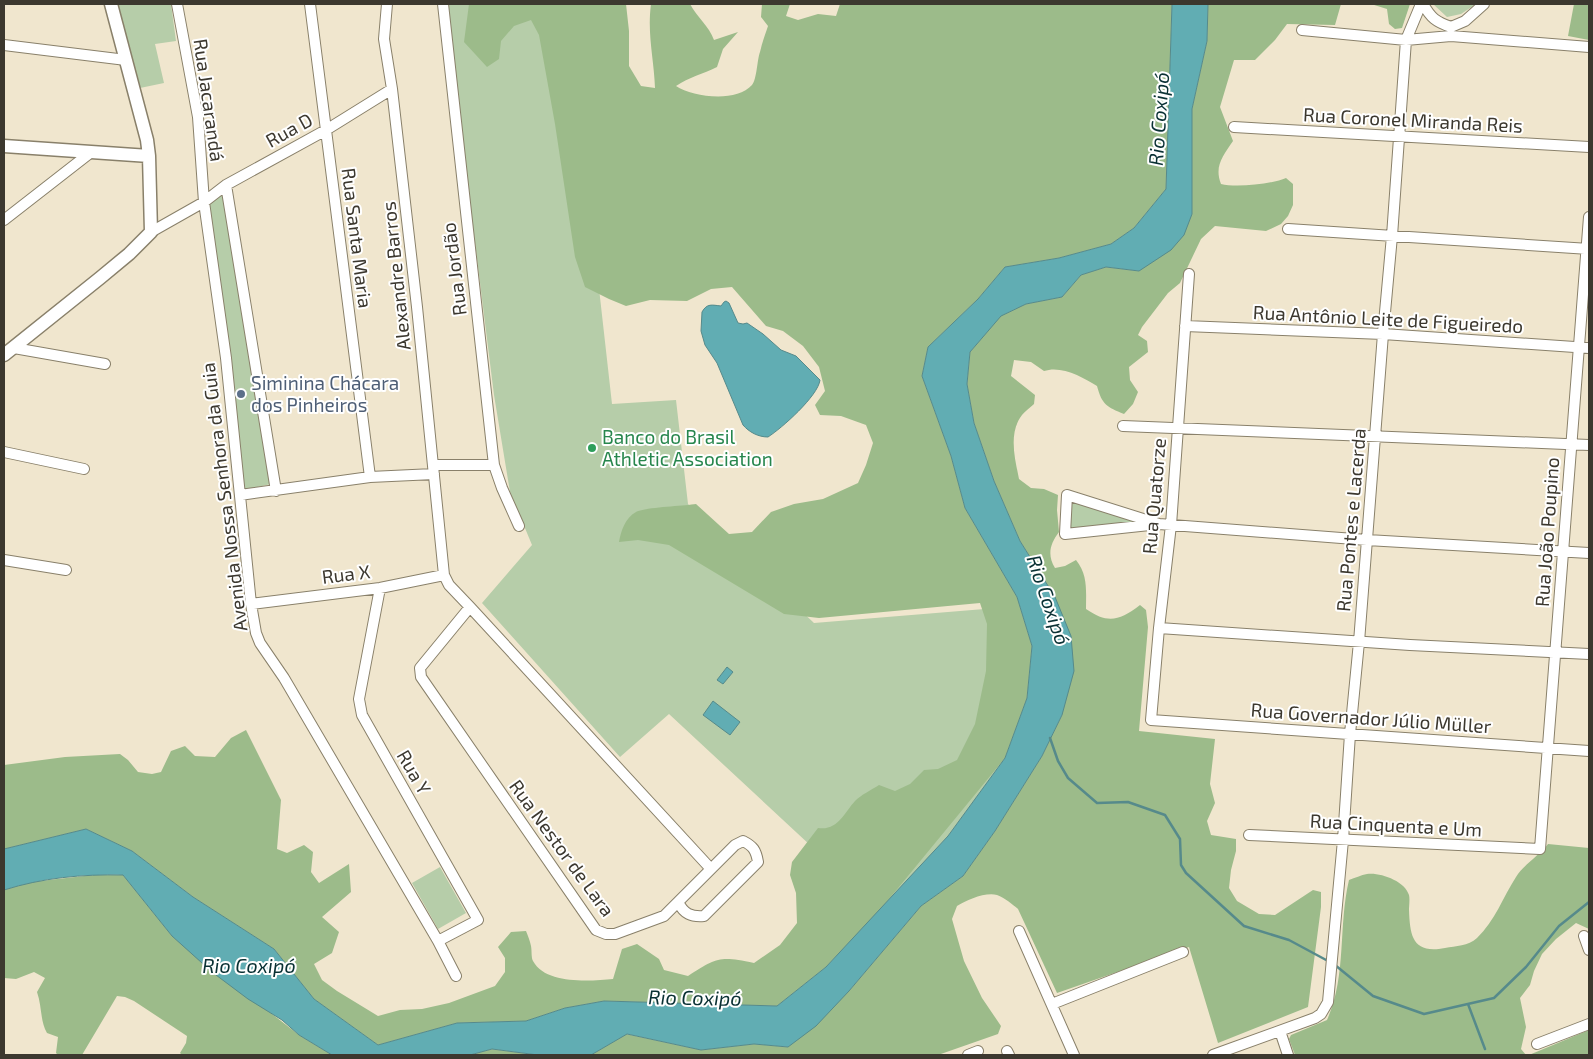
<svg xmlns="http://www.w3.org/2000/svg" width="1593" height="1059" viewBox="0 0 1593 1059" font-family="'Exo 2',sans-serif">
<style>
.green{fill:#b6cda9}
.forest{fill:#9cbb8a}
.water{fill:#61adb3;stroke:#568a8b}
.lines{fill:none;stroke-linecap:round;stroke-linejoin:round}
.stream{stroke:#568a8b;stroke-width:2.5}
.minor-casing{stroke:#89806a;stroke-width:12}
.tertiary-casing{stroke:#89806a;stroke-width:15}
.minor{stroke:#fff;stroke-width:10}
.tertiary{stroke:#fff;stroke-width:12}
.service-dot{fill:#5c6f8a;stroke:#fff;stroke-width:2}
.leisure-dot{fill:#2e9e5b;stroke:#fff;stroke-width:2}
.labels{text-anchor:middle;stroke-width:4;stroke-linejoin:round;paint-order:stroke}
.street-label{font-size:19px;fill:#3c382f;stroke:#fff}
.service-label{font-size:19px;fill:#4e5e75;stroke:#fff;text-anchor:start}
.leisure-label{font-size:19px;fill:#27864d;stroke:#fff;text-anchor:start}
.water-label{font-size:20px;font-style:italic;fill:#0a3134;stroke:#fff}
</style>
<rect width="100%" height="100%" fill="#f0e6ce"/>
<path class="green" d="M118,4H171L176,41L155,44L164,83L140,88Z
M447,4H567L612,404L676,400L688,504L814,623L1020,606L1027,698L1003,761L948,836L880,910L669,714L620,757L482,603L532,545L510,492L494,395L453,66Z
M1433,4H1476L1461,14L1447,17Z
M222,192L271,484L244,490L207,204Z
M1069,498L1150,523L1067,533Z
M440,867L466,913L438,929L412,883Z"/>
<path class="forest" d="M469,4H626L629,31V66L641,86L655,88C654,59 647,34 651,4H690C697,17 709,26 714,40L738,32L723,49L717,67C703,74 689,77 676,86C693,97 736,103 752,85C757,79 757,60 760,52C762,43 765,35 768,26L761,17L762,4H790L786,16L798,20L818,14L836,16L840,4H1172L1166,189L1134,228L1111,244L1059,258L1005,267L978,299L928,347L922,376L951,456L965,508L1017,597L1032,646L1027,698L1005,758L880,910L826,967L777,1006L604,1001L565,1008L526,1021L457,1023L378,1045L314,999L274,949L193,897L132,851L86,829L4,849V765L65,757L120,754L128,760L138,772L152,774L161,772L171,751L185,746L195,756L215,757L231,738L246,730L281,800L277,849L287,853L304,845L313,852L311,872L319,883L349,864L351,892L322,917L339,932L332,953L314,964L322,980L337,991L378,1016L400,1010L422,1009L449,1003L495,986L505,972V958L498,947L511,932L526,931C528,936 530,941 531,946C532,951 531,957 533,961C546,985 591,981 613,979L622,949L637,944L659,959L664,970L688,976C717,957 720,956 754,963L780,945L797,923L796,893L790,875L792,862L818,828C838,831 844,813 855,801C861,795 871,790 879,785L895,791L910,784L924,770L938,769L957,760L975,724L986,671L987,624L980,603L819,618L784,614L669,545L638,540L619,542C621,531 625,518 636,512C646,507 684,506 696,504L729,534L752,532L771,512L794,504L823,499L858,483L866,465L873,443L866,425L841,416L820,415L815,405L825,391L819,367L803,346L783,331L766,326L732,287L711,289L687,301L650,300L626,306L609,299L585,287L575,257L555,124L539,35L531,20L514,26L501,41L499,59L487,67L464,42Z
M1208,4H1341L1335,25L1287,24L1275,40L1255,60H1234L1220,107L1233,141C1223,156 1214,166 1221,184C1236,188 1272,184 1286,178L1293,184V205L1288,216L1281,224L1266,231L1215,226L1201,239L1180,283L1168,293L1142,327L1138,335L1147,341L1148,352L1129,367L1130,380L1138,392L1133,404L1124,414C1107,407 1102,405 1097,386C1083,377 1061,365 1044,371L1031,362L1014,360L1011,376L1035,395L1034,404C1030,408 1025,411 1022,415C1008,433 1015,459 1019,479L1031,488L1044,489L1058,495L1057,510L1059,532C1050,544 1047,555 1055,568L1065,566L1076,560C1088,575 1086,590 1086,609C1108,624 1119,621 1140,605L1146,610L1148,627L1139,731L1215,739L1210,784L1215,803L1207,821L1211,835L1236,839V851L1231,870L1229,888L1237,901L1259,914L1275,915L1313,890L1321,892V907L1308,1007L1218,1043L1189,947L1057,993L1018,909C1012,904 1005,898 997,895C985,892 967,900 957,906L952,919L964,961L982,998L1001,1026L998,1034L938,1055H591L626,1034L701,1050L754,1044L788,1047L849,991L921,906L963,876L995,831L1042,756L1062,715L1055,597L1020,541L994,481L974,423L967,384L970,352L1000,316L1026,304L1062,297L1081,275L1106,267L1139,271L1192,214V109L1207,41Z
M1371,4H1410L1402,28L1395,29L1389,24L1387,9Z
M1574,4H1589V40L1568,36Z
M1548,844L1589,848V929L1576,923L1556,939L1542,954L1534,971L1530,985L1520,998L1526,1027L1521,1049L1526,1055H1295L1289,1039L1291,1035L1327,1020C1347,976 1338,926 1349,880C1355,878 1361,875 1367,874C1380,872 1405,881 1409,895C1410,899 1409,906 1409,910C1410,937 1413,954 1445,948C1456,946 1468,946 1477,938C1495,921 1503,897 1516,877C1524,864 1539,856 1548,844Z
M93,875H123L172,936L299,1035L332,1055H182L180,1053L186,1043L187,1036L134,1001L125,997L117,996L82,1055H58L56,1053L58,1037L47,1033C40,1021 42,1006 37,992L45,978L34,972L16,979L4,978V890L31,882Z
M1589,1030V1055H1529Z
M492,1049L538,1055H470Z"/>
<path class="water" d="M1172,4H1208L1207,41L1192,109V214L1184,235L1171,250L1139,271L1106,267L1081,275L1062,297L1026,304L1001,316L970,352L967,384L974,423L994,481L1020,541L1055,597L1071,636L1074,671L1062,715L1042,756L995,831L963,876L921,906L849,991L816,1026L788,1047L754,1044L701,1050L627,1034L591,1055H538L492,1049L470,1055H332L299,1035L282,1020L248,999L212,972L172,936L123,875C82,874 42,878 4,890V849L86,829L132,851L193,897L274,949L314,999L378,1045L457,1023L526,1021L565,1008L604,1001L777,1006L826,967L948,836L1005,758L1027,698L1032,646L1017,597L965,508L951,456L922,376L928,347L978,299L1005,267L1059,258L1111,244L1134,228L1166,189Z
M724,302L726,301L729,303L738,323L743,324L747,323L763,334L781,350L796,356L820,380C818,396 782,428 768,437C758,437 749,432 743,425L717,363L705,345L701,331L702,312C707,303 712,305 721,306Z
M727,667L733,672L723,684L717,680Z
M713,701L740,722L730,735L703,715Z"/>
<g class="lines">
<path class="stream" d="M1050,738L1058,761L1068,778L1097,803L1128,802L1165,815L1180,839L1181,865L1186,873L1244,926L1289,940L1328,961
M1335,965L1373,996L1424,1014L1494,998L1526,967L1559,926L1589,902
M1468,1004L1485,1049"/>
<defs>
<path id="minor" d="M177,4L198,117L204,202L226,358L251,604L256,633L260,643L284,678L438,941L456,976
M310,4L370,477
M387,4L384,39L392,89L417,307L444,575L449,585L470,607L711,869L664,916L615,934H606L596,930L421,677L420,668L470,607
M443,4L494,465L502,488L519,526
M1423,4C1431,18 1436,22 1451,27
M1451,27L1465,21L1484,4
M1302,30L1406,40L1451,36L1589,47
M4,45L126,60
M1234,127L1589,147
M226,185L276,491
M4,220L90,153
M1288,229L1589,249
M151,232L204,202L226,185L326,130L392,89
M1189,274L1171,525L1159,628L1151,720L1589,751
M1185,326L1383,334L1589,348
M14,348L105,364
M1123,426L1589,445
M4,452L84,469
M434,465H494
M240,495L370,477L434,474
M1159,524L1065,534L1067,495L1159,524L1367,540L1589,553
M4,560L66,570
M380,588L359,699L362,715L478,920L438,941
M251,604L380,588L444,575
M1159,628L1410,645L1589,654
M1249,835L1540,849L1589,217
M678,902C684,914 691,917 704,916L758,862C756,850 753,846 743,841L735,845L711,869
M1019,931L1074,1055
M1584,936L1589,950
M1052,1004L1183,952
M1280,1031L1288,1055
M1537,1044L1589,1024
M1007,1051L1009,1055
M968,1055L978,1051
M1213,1055L1315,1018L1321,1014L1328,1002L1343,840L1350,734L1359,642L1383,334L1392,236L1406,40L1421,4"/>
<path id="tertiary" d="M4,146L149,156
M4,355L100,278L129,254L151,232L149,156L147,140L111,4"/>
</defs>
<use href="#minor" class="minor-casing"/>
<use href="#tertiary" class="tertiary-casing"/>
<use href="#minor" class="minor"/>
<use href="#tertiary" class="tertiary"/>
</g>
<circle class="service-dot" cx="241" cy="394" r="5"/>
<circle class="leisure-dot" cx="592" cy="448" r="5"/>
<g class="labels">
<g class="street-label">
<text transform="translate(209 100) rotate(82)" y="7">Rua Jacarandá</text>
<text transform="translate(1413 120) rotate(3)" y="7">Rua Coronel Miranda Reis</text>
<text transform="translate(289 130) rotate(-29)" y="7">Rua D</text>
<text transform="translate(357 238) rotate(83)" y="7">Rua Santa Maria</text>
<text transform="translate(454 269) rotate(-97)" y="7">Rua Jordão</text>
<text transform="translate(396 276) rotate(-96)" y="7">Alexandre Barros</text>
<text transform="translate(1388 319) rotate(3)" y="7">Rua Antônio Leite de Figueiredo</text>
<text transform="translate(1154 496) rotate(-85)" y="7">Rua Quatorze</text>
<text transform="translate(224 497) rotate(-97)" y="7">Avenida Nossa Senhora da Guia</text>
<text transform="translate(1351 520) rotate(-85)" y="7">Rua Pontes e Lacerda</text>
<text transform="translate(1547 532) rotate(-86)" y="7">Rua João Poupino</text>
<text transform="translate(346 574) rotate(-7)" y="7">Rua X</text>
<text transform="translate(1371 718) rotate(4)" y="7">Rua Governador Júlio Müller</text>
<text transform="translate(414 772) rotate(60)" y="7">Rua Y</text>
<text transform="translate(1396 825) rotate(3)" y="7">Rua Cinquenta e Um</text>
<text transform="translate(562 848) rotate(54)" y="7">Rua Nestor de Lara</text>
</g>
<g class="service-label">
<text x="251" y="390">Siminina Chácara<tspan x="251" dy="22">dos Pinheiros</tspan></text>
</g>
<g class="leisure-label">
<text x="602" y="444">Banco do Brasil<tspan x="602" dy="22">Athletic Association</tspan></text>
</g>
<g class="water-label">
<text transform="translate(1159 119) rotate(-86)" y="7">Rio Coxipó</text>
<text transform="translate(1048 600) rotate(71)" y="7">Rio Coxipó</text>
<text x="249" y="973">Rio Coxipó</text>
<text transform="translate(695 998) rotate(1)" y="7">Rio Coxipó</text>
</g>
</g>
<rect width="1593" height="1059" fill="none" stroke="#3c382f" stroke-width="10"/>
</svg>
